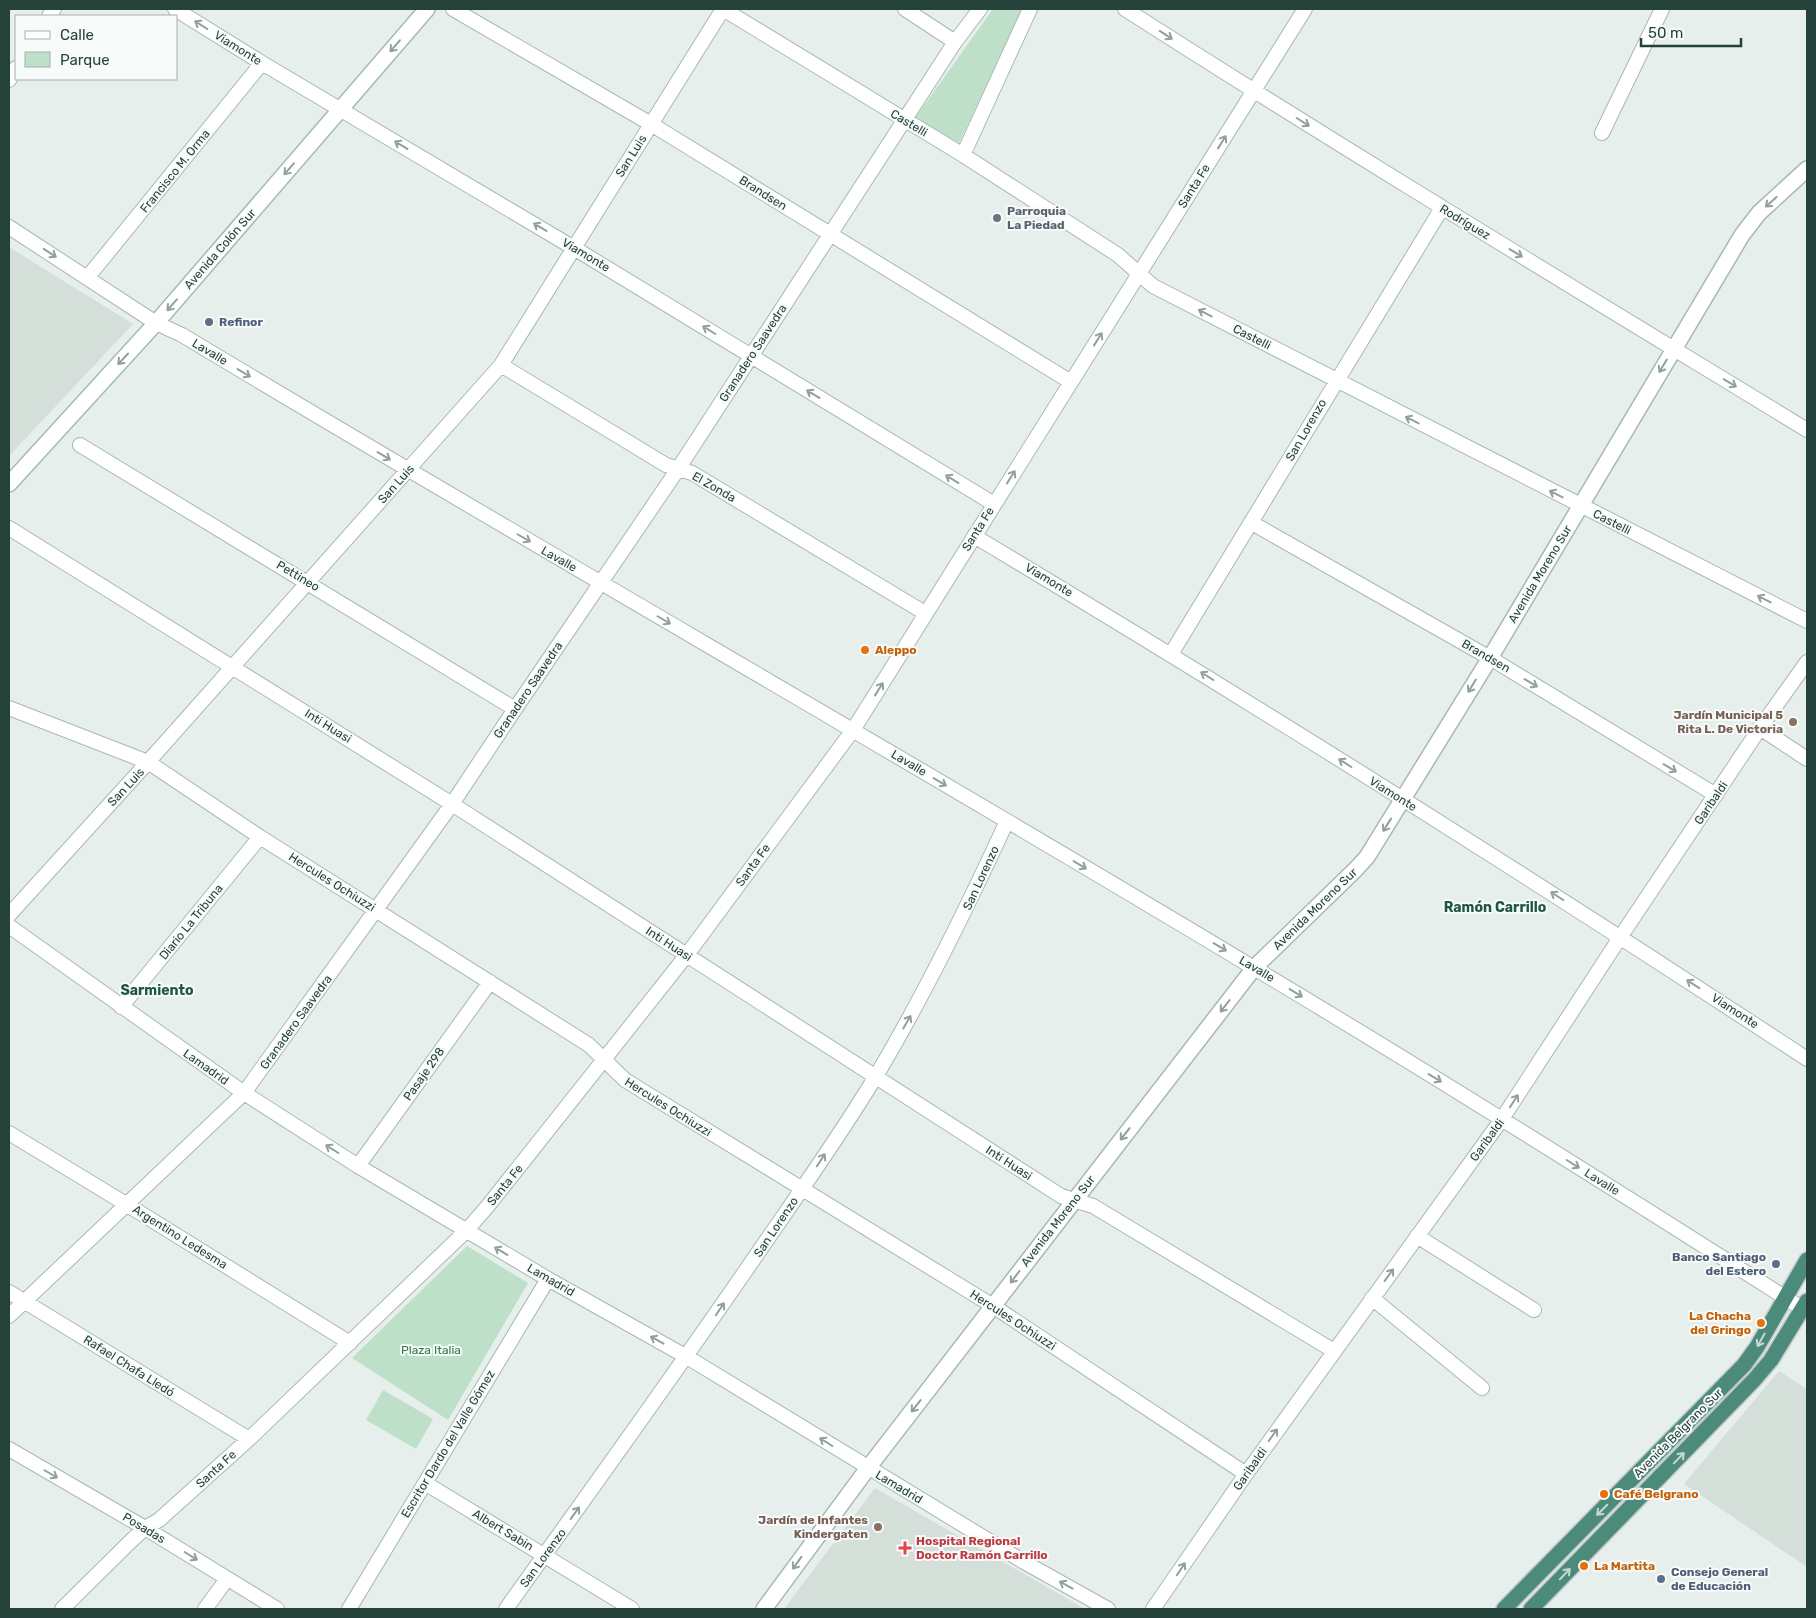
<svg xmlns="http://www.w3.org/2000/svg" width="1816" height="1618" viewBox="0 0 1816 1618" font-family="Rubik,sans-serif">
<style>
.built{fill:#d4dfda}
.green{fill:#bfe0c8}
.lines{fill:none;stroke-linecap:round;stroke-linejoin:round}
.minor-casing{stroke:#a8b8b2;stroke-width:16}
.tertiary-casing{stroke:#a8b8b2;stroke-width:18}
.secondary-casing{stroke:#a4bbb3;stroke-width:18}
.trunk-casing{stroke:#c2cac8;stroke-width:18}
.minor{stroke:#fff;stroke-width:14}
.tertiary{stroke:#fff;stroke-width:15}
.secondary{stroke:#fff;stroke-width:15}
.trunk{stroke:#4c8a7c;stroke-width:15}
.oneway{stroke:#92a09c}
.oneway2{stroke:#c4d9d4}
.worship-dot{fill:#6b7280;stroke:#f7fbf9;stroke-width:2}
.service-dot{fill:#5c6f8a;stroke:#f7fbf9;stroke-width:2}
.food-dot{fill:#e8710a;stroke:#f7fbf9;stroke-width:2}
.education-dot{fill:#8d6e63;stroke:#f7fbf9;stroke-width:2}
.health-dot{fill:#e0444e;stroke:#f7fbf9;stroke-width:2}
.labels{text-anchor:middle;stroke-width:4;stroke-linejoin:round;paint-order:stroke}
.street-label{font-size:12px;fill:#24423a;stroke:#f7fbf9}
.worship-label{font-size:12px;font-weight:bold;fill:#5b616d;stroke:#f7fbf9;text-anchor:start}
.service-label{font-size:12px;font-weight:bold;fill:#4e5e75;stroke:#f7fbf9;text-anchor:start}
.food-label{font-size:12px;font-weight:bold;fill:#c56008;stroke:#f7fbf9;text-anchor:start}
.education-label{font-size:12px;font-weight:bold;fill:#785e54;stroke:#f7fbf9;text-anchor:end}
.park-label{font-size:12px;fill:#2d7a4b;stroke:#f7fbf9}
.health-label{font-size:12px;font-weight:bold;fill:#be3a42;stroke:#f7fbf9;text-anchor:start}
.neighbourhood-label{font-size:14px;font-weight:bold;fill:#1f5548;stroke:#f7fbf9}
</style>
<rect width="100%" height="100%" fill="#e6efeb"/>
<path class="built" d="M9,247L133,324L9,456Z
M1779,1371L1807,1389V1567L1684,1484Z
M875,1488L1085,1609H784Z"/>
<path class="green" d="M993,9H1023L959,143L915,118Z
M467,1246L528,1283L448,1420L352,1358Z
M383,1390L433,1419L416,1449L366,1420Z"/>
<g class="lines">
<defs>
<path id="minor" d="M175,9L262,63L574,248L994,504
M453,9L651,124L1071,382
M723,9L963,155L1118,255L1153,286L1807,621
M905,9L955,42
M1125,9C1350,153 1579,291 1807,430
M49,16L54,9
M9,80L16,68
M1602,133L1662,9
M963,155L1030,9
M9,227L156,323L182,335C538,549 899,754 1254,968C1439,1078 1621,1193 1803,1309
M87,278L262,63
M501,365L666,465L692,473L925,613
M80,445L515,709
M1252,523L1490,658L1716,795
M9,528L452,804L1061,1196L1093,1206L1334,1351
M974,536C1255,704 1533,879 1807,1059
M1171,654L1442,208
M9,708L148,762L260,837L589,1045L625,1080L993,1306L1246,1474
M1760,728L1807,759
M9,915L148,762L501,365L723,9
M9,926L244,1093L358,1166L548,1279L687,1357L1024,1562L1108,1609
M121,1007L260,837
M9,1133L126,1204L350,1343
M358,1166L490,982
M1417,1236L1534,1310
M9,1292L249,1439
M1372,1298L1482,1388
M9,1316L244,1093L452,804L515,709L678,469L955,42L980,9
M9,1449L145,1528L277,1609
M425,1483L632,1609
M62,1609L133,1539L145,1528L159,1520L249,1439L466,1231L487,1207L686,956L853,730L1305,9
M205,1609L227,1579
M349,1609L548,1279
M506,1609C592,1488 680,1367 764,1244C802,1189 841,1134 876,1076C925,994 967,908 1007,821
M1153,1609L1246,1474L1502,1119L1621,936L1760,728L1807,662"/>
<path id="tertiary" d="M764,1609L868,1468L1254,968L1356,869L1367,857L1490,658L1742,235L1759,213L1807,169"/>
<path id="secondary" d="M9,484L156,323L427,9"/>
<path id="trunk" d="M1504,1609L1744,1365L1757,1347L1807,1260
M1531,1609L1754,1380L1771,1360L1807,1301"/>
</defs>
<use href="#minor" class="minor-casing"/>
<use href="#tertiary" class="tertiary-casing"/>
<use href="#secondary" class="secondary-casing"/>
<use href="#trunk" class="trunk-casing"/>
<use href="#minor" class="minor"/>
<use href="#tertiary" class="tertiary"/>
<use href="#secondary" class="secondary"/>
<use href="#trunk" class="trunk"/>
</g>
<defs><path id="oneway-shaft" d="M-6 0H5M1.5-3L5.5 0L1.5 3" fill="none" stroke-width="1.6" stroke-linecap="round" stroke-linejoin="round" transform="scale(1.25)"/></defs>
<g class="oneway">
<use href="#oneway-shaft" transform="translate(201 25) rotate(-148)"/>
<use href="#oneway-shaft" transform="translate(1166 35) rotate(33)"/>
<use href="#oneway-shaft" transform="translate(395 46) rotate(131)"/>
<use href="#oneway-shaft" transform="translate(1303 122) rotate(32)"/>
<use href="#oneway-shaft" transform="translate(1222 142) rotate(-58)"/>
<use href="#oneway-shaft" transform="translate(401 145) rotate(-149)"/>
<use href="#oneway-shaft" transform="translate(289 169) rotate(131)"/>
<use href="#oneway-shaft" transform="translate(1771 202) rotate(138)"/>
<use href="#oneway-shaft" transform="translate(540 227) rotate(-149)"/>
<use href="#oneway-shaft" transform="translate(50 253) rotate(33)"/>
<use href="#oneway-shaft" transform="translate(1516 253) rotate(31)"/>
<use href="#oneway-shaft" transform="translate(172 305) rotate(131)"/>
<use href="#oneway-shaft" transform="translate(1205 313) rotate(-153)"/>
<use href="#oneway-shaft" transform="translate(709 330) rotate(-148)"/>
<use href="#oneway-shaft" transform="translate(1098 339) rotate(-58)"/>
<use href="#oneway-shaft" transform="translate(123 359) rotate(133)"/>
<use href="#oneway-shaft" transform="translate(1663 366) rotate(121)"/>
<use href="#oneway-shaft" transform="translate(244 373) rotate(31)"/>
<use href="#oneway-shaft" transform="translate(1730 383) rotate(31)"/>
<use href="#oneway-shaft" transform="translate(813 394) rotate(-149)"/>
<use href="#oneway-shaft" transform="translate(1412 420) rotate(-153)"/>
<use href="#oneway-shaft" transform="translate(384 456) rotate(31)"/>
<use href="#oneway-shaft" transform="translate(1011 477) rotate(-58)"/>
<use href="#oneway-shaft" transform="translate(952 479) rotate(-149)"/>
<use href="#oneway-shaft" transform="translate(1556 494) rotate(-153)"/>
<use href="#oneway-shaft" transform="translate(524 538) rotate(30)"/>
<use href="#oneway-shaft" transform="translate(1764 599) rotate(-153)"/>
<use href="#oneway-shaft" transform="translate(664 620) rotate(30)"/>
<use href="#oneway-shaft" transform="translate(1207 676) rotate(-148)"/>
<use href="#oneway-shaft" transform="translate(1531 683) rotate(31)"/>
<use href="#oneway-shaft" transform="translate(1472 686) rotate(121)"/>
<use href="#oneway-shaft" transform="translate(879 689) rotate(-58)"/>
<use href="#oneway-shaft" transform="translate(1345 763) rotate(-148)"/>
<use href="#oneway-shaft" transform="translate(1670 768) rotate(31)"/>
<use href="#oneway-shaft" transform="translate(940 782) rotate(31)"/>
<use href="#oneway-shaft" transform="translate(1387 825) rotate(122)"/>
<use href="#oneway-shaft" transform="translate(1080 865) rotate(31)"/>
<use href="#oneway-shaft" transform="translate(1557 896) rotate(-148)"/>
<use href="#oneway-shaft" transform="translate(1220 947) rotate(31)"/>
<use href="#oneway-shaft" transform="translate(1693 984) rotate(-147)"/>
<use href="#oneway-shaft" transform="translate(1296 993) rotate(31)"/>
<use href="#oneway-shaft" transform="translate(1225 1006) rotate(128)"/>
<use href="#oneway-shaft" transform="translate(907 1022) rotate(-60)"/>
<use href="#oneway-shaft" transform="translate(1435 1078) rotate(31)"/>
<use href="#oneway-shaft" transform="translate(1514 1101) rotate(-57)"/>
<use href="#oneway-shaft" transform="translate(1125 1134) rotate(128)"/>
<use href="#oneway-shaft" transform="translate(332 1149) rotate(-148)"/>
<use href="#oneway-shaft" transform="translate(821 1160) rotate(-57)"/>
<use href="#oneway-shaft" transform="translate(1573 1164) rotate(32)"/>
<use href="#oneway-shaft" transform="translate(501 1251) rotate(-149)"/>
<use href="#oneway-shaft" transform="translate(1389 1275) rotate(-54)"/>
<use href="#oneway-shaft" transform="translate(1015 1277) rotate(127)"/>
<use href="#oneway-shaft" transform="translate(720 1309) rotate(-56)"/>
<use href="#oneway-shaft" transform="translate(657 1340) rotate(-151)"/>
<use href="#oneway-shaft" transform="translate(916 1406) rotate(128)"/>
<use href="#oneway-shaft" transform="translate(1273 1435) rotate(-54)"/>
<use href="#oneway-shaft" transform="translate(826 1442) rotate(-148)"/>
<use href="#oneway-shaft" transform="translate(51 1474) rotate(30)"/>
<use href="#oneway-shaft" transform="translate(575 1513) rotate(-54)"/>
<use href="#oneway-shaft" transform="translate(191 1556) rotate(32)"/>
<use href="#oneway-shaft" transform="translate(797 1563) rotate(126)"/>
<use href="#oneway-shaft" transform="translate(1181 1569) rotate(-56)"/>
<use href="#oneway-shaft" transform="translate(1066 1585) rotate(-151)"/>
</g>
<g class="oneway2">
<use href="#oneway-shaft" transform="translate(1761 1340) rotate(119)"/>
<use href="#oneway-shaft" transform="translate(1679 1458) rotate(-46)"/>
<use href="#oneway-shaft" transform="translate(1602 1510) rotate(135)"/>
<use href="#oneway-shaft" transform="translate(1565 1574) rotate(-46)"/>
</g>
<circle class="worship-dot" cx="997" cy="218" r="5"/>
<g class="service-dot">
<circle cx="209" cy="322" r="5"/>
<circle cx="1776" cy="1264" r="5"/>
<circle cx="1661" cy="1579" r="5"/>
</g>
<g class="food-dot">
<circle cx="865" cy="650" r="5"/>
<circle cx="1761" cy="1323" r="5"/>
<circle cx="1604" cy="1494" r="5"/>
<circle cx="1584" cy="1566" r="5"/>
</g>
<g class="education-dot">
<circle cx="1793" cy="722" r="5"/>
<circle cx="878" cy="1527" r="5"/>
</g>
<path class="health-dot" d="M902.5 1540.5h5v5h5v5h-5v5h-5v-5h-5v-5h5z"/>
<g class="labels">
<g class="street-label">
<text transform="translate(238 48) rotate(32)" y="4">Viamonte</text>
<text transform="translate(909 123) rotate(31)" y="4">Castelli</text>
<text transform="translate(631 156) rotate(-58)" y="4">San Luis</text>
<text transform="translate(175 171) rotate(-51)" y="4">Francisco M. Orma</text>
<text transform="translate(1194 186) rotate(-58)" y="4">Santa Fe</text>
<text transform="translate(763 193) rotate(32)" y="4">Brandsen</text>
<text transform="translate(1465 222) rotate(31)" y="4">Rodríguez</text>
<text transform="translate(220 249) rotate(-49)" y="4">Avenida Colón Sur</text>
<text transform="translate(586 255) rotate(31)" y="4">Viamonte</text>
<text transform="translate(1252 337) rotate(27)" y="4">Castelli</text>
<text transform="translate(210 352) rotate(31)" y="4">Lavalle</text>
<text transform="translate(753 353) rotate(-57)" y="4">Granadero Saavedra</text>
<text transform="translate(1306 430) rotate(-60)" y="4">San Lorenzo</text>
<text transform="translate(396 484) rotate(-48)" y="4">San Luis</text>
<text transform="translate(714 487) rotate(30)" y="4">El Zonda</text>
<text transform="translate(1612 522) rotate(27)" y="4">Castelli</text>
<text transform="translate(978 529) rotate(-58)" y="4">Santa Fe</text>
<text transform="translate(559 559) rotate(30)" y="4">Lavalle</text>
<text transform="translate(1540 574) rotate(-59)" y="4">Avenida Moreno Sur</text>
<text transform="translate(298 576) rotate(31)" y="4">Pettineo</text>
<text transform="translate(1049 580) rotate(31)" y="4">Viamonte</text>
<text transform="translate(1486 656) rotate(30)" y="4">Brandsen</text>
<text transform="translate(528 690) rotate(-56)" y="4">Granadero Saavedra</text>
<text transform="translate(328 726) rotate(32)" y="4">Inti Huasi</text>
<text transform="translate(909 763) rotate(31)" y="4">Lavalle</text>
<text transform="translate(126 787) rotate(-47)" y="4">San Luis</text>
<text transform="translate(1393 794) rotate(32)" y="4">Viamonte</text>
<text transform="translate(1711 803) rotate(-56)" y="4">Garibaldi</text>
<text transform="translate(753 865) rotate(-54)" y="4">Santa Fe</text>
<text transform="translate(981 878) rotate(-65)" y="4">San Lorenzo</text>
<text transform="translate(332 882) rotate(32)" y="4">Hercules Ochiuzzi</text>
<text transform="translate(1315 909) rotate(-44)" y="4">Avenida Moreno Sur</text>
<text transform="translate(191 922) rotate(-51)" y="4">Diario La Tribuna</text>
<text transform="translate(669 944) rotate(33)" y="4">Inti Huasi</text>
<text transform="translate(1257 969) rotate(31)" y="4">Lavalle</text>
<text transform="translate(1735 1011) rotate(33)" y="4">Viamonte</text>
<text transform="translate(296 1022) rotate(-54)" y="4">Granadero Saavedra</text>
<text transform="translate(206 1067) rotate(35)" y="4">Lamadrid</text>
<text transform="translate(424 1074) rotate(-55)" y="4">Pasaje 298</text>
<text transform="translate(668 1107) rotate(32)" y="4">Hercules Ochiuzzi</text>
<text transform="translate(1487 1140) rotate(-54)" y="4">Garibaldi</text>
<text transform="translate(1009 1163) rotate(33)" y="4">Inti Huasi</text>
<text transform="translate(1602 1182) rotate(32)" y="4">Lavalle</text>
<text transform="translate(505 1185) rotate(-51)" y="4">Santa Fe</text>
<text transform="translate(1058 1221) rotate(-52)" y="4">Avenida Moreno Sur</text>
<text transform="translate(776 1227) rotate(-56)" y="4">San Lorenzo</text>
<text transform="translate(180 1237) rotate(32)" y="4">Argentino Ledesma</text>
<text transform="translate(551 1280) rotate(30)" y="4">Lamadrid</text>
<text transform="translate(1013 1320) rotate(33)" y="4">Hercules Ochiuzzi</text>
<text transform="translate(129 1366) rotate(32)" y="4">Rafael Chafa Lledó</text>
<text transform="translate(1678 1433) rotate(-45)" y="4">Avenida Belgrano Sur</text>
<text transform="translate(448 1444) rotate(-59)" y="4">Escritor Dardo del Valle Gómez</text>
<text transform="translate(216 1469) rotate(-42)" y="4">Santa Fe</text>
<text transform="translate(1250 1469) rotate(-55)" y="4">Garibaldi</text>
<text transform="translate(899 1487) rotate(31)" y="4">Lamadrid</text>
<text transform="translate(144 1528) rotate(31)" y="4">Posadas</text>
<text transform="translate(503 1530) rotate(31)" y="4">Albert Sabin</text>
<text transform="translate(543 1558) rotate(-54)" y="4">San Lorenzo</text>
</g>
<g class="worship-label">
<text x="1007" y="215">Parroquia<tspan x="1007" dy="14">La Piedad</tspan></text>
</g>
<g class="service-label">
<text x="219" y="326">Refinor</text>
<text x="1766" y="1261" text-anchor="end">Banco Santiago<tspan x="1766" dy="14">del Estero</tspan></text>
<text x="1671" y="1576">Consejo General<tspan x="1671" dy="14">de Educación</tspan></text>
</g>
<g class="food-label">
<text x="875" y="654">Aleppo</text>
<text x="1751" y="1320" text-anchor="end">La Chacha<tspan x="1751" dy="14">del Gringo</tspan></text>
<text x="1614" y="1498">Café Belgrano</text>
<text x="1594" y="1570">La Martita</text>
</g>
<g class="education-label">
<text x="1783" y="719">Jardín Municipal 5<tspan x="1783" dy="14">Rita L. De Victoria</tspan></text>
<text x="868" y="1524">Jardín de Infantes<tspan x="868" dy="14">Kindergaten</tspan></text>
</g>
<g class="park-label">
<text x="431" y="1354">Plaza Italia</text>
</g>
<g class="health-label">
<text x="916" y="1545">Hospital Regional<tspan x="916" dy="14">Doctor Ramón Carrillo</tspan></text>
</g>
<g class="neighbourhood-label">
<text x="1495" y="912">Ramón Carrillo</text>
<text x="157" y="995">Sarmiento</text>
</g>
</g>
<rect width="1816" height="1618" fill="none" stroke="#24423a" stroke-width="20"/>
<rect x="15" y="15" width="162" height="65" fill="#f7fbf9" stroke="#a3b1ad"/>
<rect x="25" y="31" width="25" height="8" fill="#ffffff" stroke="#a3b1ad"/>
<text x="60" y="40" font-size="15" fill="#24423a">Calle</text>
<rect x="25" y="52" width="25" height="15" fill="#bfe0c8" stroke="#a3b1ad"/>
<text x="60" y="65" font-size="15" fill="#24423a">Parque</text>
<path d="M1641 38v8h100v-8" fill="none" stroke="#24423a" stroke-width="2.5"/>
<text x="1648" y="38" font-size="15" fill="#24423a" stroke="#f7fbf9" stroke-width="4" paint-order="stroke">50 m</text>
</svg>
